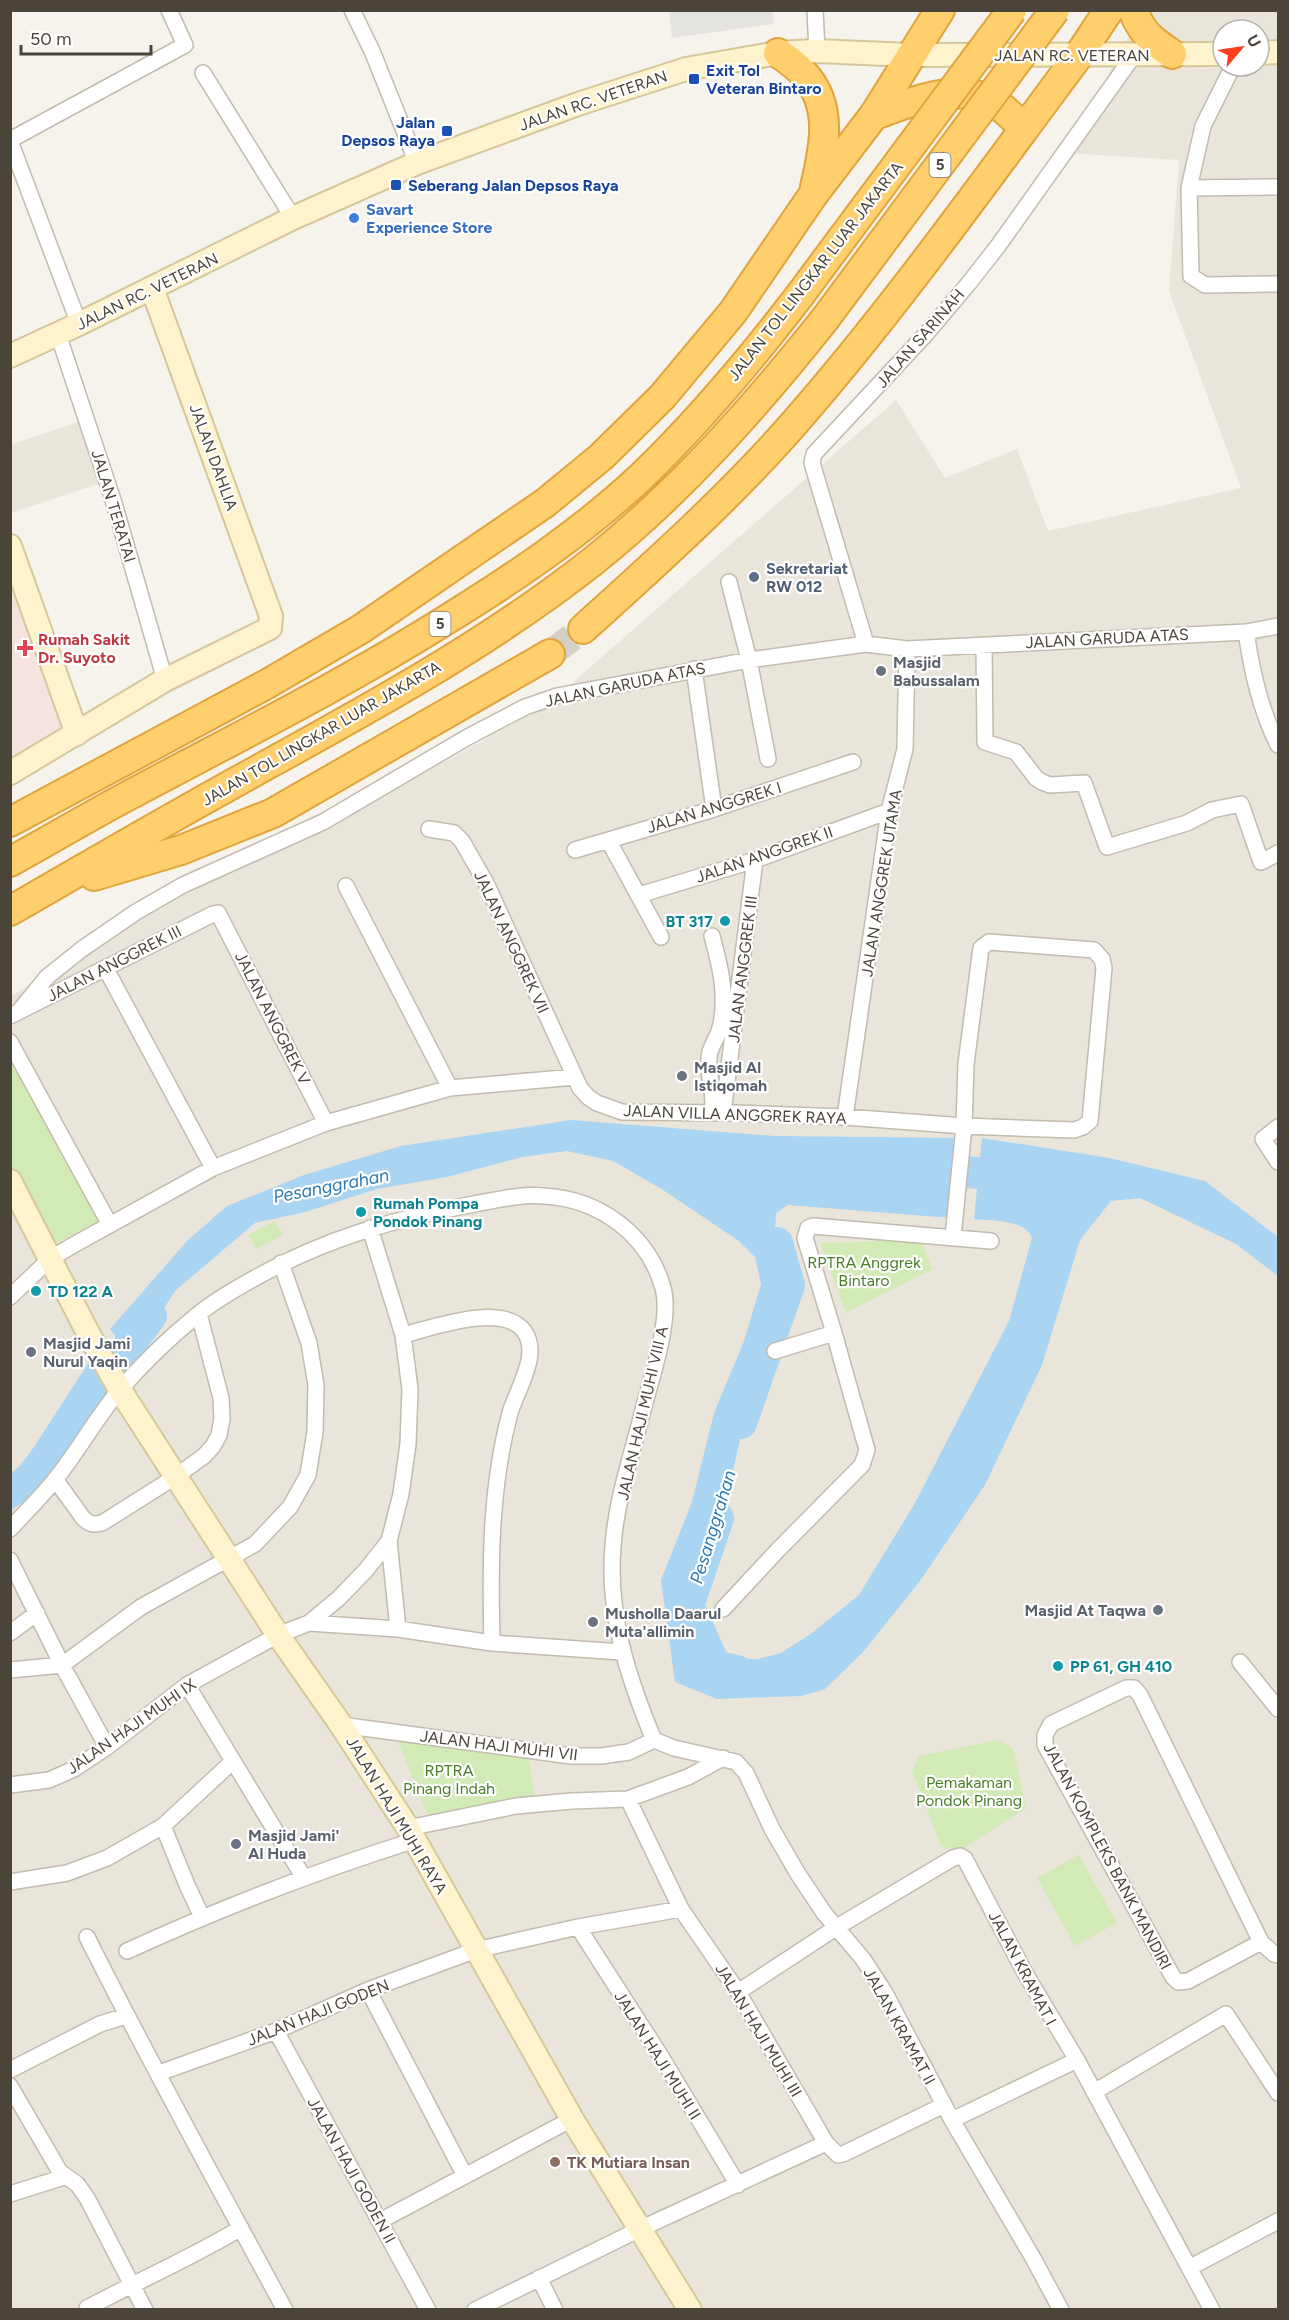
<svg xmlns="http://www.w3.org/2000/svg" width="1289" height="2320" viewBox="0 0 1289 2320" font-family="Figtree,sans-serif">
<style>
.residential{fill:#eae5da;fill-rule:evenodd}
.medical{fill:#f6e3e0}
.green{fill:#d2eab5}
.parking{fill:#e5e3e0}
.water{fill:#a9d4f2}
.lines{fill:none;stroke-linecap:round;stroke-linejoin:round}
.river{stroke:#a9d4f2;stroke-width:32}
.highway-tunnel{stroke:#d4d0c8;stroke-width:28;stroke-dasharray:28 14;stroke-linecap:butt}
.street-casing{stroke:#c2bbae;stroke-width:18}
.secondary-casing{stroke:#d6c79b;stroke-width:26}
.highway-casing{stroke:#e0a43c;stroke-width:32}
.street{stroke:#fff;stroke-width:15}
.secondary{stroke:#fff3cd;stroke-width:22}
.highway{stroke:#ffcf6e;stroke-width:28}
.highway-bridge-casing{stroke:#e0a43c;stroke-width:32;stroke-linecap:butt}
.highway-bridge{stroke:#ffcf6e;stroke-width:28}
.transit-dot{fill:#1a4fb4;stroke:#fff;stroke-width:2}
.shop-dot{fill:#3f7fe0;stroke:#fff;stroke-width:2}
.service-dot{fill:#5c6f8a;stroke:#fff;stroke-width:2}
.health-dot{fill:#e0444e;stroke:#fff;stroke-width:2}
.worship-dot{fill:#6b7280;stroke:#fff;stroke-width:2}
.culture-dot{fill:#0f9aa8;stroke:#fff;stroke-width:2}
.education-dot{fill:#8d6e63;stroke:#fff;stroke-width:2}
.labels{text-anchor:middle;stroke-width:4.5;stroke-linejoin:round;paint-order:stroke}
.shield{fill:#fff;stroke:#817c74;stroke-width:1.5}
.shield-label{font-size:15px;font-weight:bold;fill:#4b4439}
.street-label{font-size:16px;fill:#4b4439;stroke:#fff}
.transit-label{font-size:16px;font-weight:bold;fill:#164399;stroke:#fff;text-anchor:start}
.shop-label{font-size:16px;font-weight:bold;fill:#366cbe;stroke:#fff;text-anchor:start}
.service-label{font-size:16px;font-weight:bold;fill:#4e5e75;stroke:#fff;text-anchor:start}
.health-label{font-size:16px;font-weight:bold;fill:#be3a42;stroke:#fff;text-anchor:start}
.worship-label{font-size:16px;font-weight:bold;fill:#5b616d;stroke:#fff;text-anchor:start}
.culture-label{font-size:16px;font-weight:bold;fill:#0d838f;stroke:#fff;text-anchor:start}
.park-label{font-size:16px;fill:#4a7f2a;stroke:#fff}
.education-label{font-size:16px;font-weight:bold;fill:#785e54;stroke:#fff;text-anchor:start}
.water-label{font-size:18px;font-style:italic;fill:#2e7ab2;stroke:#fff}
</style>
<rect width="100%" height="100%" fill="#f6f3ec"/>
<path class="residential" d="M1143,11H1278V2309L11,2310V996L202,879L323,829L547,705L896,400L945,478L1017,449L1048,531L1241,488L1169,291L1179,160L1065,153ZM1223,30H1259V66H1223Z
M82,421L101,483L11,513L10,445Z"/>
<path class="medical" d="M10,568L69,728L10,768Z"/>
<path class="green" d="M10,1049L102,1220L49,1247L11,1175Z
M275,1221L283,1235L256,1249L248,1235Z
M921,1240L932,1269L846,1313L820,1243Z
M395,1735L529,1759L535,1797L429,1817Z
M998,1740L1013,1748L1026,1808L959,1851L941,1846L912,1771L919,1756Z
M1079,1855L1117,1923L1075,1946L1037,1878Z"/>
<path class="parking" d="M669,11H772L774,24L672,38Z"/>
<path class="water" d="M571,1120L775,1136L959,1138L951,1218L788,1205L776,1213L775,1229L791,1274L786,1304L764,1346L745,1417L728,1493L696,1580L694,1616L704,1646L725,1658L758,1659L781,1653L812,1633L859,1595L915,1503L1009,1321L1032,1238C1025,1219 992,1221 974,1219L982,1138L1109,1158L1205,1181L1278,1237V1276L1236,1244L1140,1198L1111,1201L1080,1240L1042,1365L985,1485L920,1581L863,1652L825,1689L801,1696L717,1699L675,1682L661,1580L692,1502L714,1413L744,1341L761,1284L755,1257L739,1241L660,1188L613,1161L567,1151L522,1157L447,1177L377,1189L305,1212L255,1223L175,1291L132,1358L110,1329L188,1240L227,1206L304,1175L401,1146Z
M96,1351L115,1382L40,1489L24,1502L11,1510L10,1474L19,1467L34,1447Z"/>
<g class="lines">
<path class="river" d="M924,1168L1021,1177
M93,1397L113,1366L151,1316
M741,1423L789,1285L777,1243
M718,1518L688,1606L715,1666L737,1671"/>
<path class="highway-tunnel" d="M550,654L583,629"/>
<defs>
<path id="street" d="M352,10L372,51L417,163
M815,10L817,51
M1233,66L1203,126L1189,188L1191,276L1205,285L1278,284
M203,73L293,218
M10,140L185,45L169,10
M10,141L79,324
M1189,188L1278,187
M58,334L114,503L165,680
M729,582L749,660L768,759
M1246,632C1252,671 1260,709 1278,745
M866,644L812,463L814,454L926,334L969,283L998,246L1134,55
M984,645L985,742L1016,752L1036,778L1042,782L1050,785L1084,783L1107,847L1187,823L1212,810L1241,804L1261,862L1278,853
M694,669L714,809
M429,829L454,833L462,841L486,883L580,1088L588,1097L597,1103L622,1112L734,1113L845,1117L964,1126L1074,1130L1083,1127L1090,1121L1104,968L1102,959L1094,950L989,942L981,948L966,1064L964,1126L953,1237
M612,847L661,937
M575,850L714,809L853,762
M346,886L450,1088
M639,895L755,860L889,811
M712,936C720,966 728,996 720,1028C718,1038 709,1047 709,1058C707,1077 716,1091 712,1113
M106,969L213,1168
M21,1009L47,977L82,949L136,912L183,885L323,822L466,738L525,707L557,696L749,660L866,644L907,649L1246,632L1278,626
M10,1016L213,914L218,913L326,1123
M10,1042L110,1225
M723,1113L755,860
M845,1117L889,811L905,749L907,649
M1278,1127L1263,1139L1278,1162
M10,1297L51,1258L77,1243L213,1168L326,1123L450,1088L575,1077
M403,1335C432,1328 502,1302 524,1331C541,1354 517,1389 510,1413C490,1488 490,1565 492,1643
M775,1351L834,1333L805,1238L808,1228L813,1226L991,1241
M55,1479L83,1518C89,1524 93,1525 102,1523L175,1477L204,1456L213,1446L219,1435L222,1419L221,1398L199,1314
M10,1529C25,1513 40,1498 54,1481C77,1453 94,1421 118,1392C141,1365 168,1339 196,1316C214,1301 235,1289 255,1278C324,1239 397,1218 474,1204C496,1200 522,1194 544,1196C599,1199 648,1234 663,1288C672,1320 650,1382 642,1414C631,1457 616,1502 613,1546C607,1613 628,1678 654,1740L674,1748L736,1762L746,1773L772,1829L798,1874L824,1913L863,1959L885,1993L952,2120L1033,2258L1061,2310
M389,1541L398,1629
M10,1560L62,1665L107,1747
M723,1609L777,1551L862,1465L867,1450L834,1333
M309,1623L398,1629L492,1643L622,1652
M10,1633L37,1613
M1240,1662L1278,1709
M10,1670L62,1665L141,1607L255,1544L290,1507L308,1475L315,1432L316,1385L309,1343L281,1263
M187,1685L304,1878
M341,1725L571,1756H601L629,1752L654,1740
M10,1785L49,1780L74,1769L107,1747L187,1685L278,1635L309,1623L339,1598L366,1570L389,1541L401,1494L408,1444L410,1389L403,1335L370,1228
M628,1799L681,1909L738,1992L826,2143L838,2155L843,2154L944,2105
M163,1826L187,1885L202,1917
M408,1828L516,1806L572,1801L628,1799L688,1777L723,1758
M10,1882L67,1873L107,1858L163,1826L232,1762
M578,1927L662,2058L738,2185
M87,1937C150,2063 218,2186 285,2310
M1261,1942L1188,1981L1178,1982L1173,1977L1045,1745V1735L1051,1724L1126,1688H1134L1140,1695L1261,1942L1274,1954L1278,1955
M127,1951C221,1908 317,1871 415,1840
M368,1990L465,2176
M738,1992L837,1927L953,1858L960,1856L965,1859L1025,1973L1077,2060L1212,2310
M276,2031L428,2310
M10,2070L100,2024L126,2016
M159,2073L276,2031L368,1990L476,1950L578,1927L681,1909
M10,2086L60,2172L77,2184L87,2198L145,2310
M1094,2092L1226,2014L1278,2093
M952,2120L1077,2060
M10,2194L64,2177
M380,2221L572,2119
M1189,2268L1278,2221
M539,2278L555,2310
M87,2308C138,2281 191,2258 241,2228
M475,2310L640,2229L826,2143"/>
<path id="secondary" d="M1259,53L1278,52
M10,356L79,324L293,218L417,163L578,104L686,69L778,53L817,51L910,55L1223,54
M10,546L77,734
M10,773L165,680L270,628L271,616L152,288
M10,1181L87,1331L120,1390L278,1635L341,1725L408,1828L572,2119L690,2310"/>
<path id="highway" d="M1133,10C1142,34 1153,41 1172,54
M778,53C787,59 797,66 804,74C834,106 824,149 815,187
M874,115C909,103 956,82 992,101C1005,108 1014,119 1024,128
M583,629C657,562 731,496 797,420C898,304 987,178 1079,55L1109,10
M10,822L267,684L361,629L545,503L601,457L662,397L733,312L813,195L874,115L940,10
M10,862C48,841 85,819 122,799C232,740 341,686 446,620C514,578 582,532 641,477C699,421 751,359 800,295
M94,876L181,850L273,813L550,654
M10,911C91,864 172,817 254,772C370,708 488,644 592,562C681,491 755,407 825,319"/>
</defs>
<use href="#street" class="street-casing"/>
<use href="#secondary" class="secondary-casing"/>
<use href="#highway" class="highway-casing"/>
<use href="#street" class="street"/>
<use href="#secondary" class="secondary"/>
<use href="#highway" class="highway"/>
<defs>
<path id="highway-bridge" d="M800,295L1012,10
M825,319L1055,10"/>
</defs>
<use href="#highway-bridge" class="highway-bridge-casing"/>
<use href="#highway-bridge" class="highway-bridge"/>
</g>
<g class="transit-dot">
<rect x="688" y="73" width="12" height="12" rx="3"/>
<rect x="441" y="125" width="12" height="12" rx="3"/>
<rect x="390" y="179" width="12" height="12" rx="3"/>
</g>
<circle class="shop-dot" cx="354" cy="218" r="6"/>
<circle class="service-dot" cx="754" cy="577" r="6"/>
<path class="health-dot" d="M22 639h6v6h6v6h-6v6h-6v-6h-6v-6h6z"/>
<g class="worship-dot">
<circle cx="881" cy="671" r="6"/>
<circle cx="682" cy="1076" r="6"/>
<circle cx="31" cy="1352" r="6"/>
<circle cx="1158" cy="1610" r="6"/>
<circle cx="593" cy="1622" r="6"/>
<circle cx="236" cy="1844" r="6"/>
</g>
<g class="culture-dot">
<circle cx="725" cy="921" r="6"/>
<circle cx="361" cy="1212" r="6"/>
<circle cx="36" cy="1291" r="6"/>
<circle cx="1058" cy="1666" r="6"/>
</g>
<circle class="education-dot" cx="555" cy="2162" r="6"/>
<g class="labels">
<g class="shield">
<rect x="929.5" y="153" width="21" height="24" rx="4.5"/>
<rect x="429.5" y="612" width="21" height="24" rx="4.5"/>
</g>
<g class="shield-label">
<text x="940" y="170">5</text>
<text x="440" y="629">5</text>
</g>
<g class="street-label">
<text x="1072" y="61">JALAN RC. VETERAN</text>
<text transform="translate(593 100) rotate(-19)" y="6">JALAN RC. VETERAN</text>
<text transform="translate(815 271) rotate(-52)" y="6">JALAN TOL LINGKAR LUAR JAKARTA</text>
<text transform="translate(147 291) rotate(-26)" y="6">JALAN RC. VETERAN</text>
<text transform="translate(920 338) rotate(-49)" y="6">JALAN SARINAH</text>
<text transform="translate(214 457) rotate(70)" y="6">JALAN DAHLIA</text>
<text transform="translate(114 506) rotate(73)" y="6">JALAN TERATAI</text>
<text transform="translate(1107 638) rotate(-3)" y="6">JALAN GARUDA ATAS</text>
<text transform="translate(625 684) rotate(-12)" y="6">JALAN GARUDA ATAS</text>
<text transform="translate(321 733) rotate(-30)" y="6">JALAN TOL LINGKAR LUAR JAKARTA</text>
<text transform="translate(714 807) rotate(-17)" y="6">JALAN ANGGREK I</text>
<text transform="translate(764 854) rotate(-19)" y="6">JALAN ANGGREK II</text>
<text transform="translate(881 883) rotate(-81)" y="6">JALAN ANGGREK UTAMA</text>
<text transform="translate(512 942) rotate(65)" y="6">JALAN ANGGREK VII</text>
<text transform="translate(114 963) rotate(-27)" y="6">JALAN ANGGREK III</text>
<text transform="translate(742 969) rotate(-83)" y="6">JALAN ANGGREK III</text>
<text transform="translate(273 1018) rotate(63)" y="6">JALAN ANGGREK V</text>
<text transform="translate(735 1114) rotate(2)" y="6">JALAN VILLA ANGGREK RAYA</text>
<text transform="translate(642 1413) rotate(-77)" y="6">JALAN HAJI MUHI VIII A</text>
<text transform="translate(131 1726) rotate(-35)" y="6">JALAN HAJI MUHI IX</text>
<text transform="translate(499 1745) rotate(7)" y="6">JALAN HAJI MUHI VII</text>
<text transform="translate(397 1815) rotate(59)" y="6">JALAN HAJI MUHI RAYA</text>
<text transform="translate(1108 1856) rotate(62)" y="6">JALAN KOMPLEKS BANK MANDIRI</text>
<text transform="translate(1023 1968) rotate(62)" y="6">JALAN KRAMAT I</text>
<text transform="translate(318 2012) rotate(-22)" y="6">JALAN HAJI GODEN</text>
<text transform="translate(900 2026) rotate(61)" y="6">JALAN KRAMAT II</text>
<text transform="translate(759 2030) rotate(59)" y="6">JALAN HAJI MUHI III</text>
<text transform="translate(658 2055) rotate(58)" y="6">JALAN HAJI MUHI II</text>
<text transform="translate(352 2170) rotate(61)" y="6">JALAN HAJI GODEN II</text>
</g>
<g class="transit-label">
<text x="706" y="76">Exit Tol<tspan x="706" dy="18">Veteran Bintaro</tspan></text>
<text x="435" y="128" text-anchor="end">Jalan<tspan x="435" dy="18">Depsos Raya</tspan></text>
<text x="408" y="191">Seberang Jalan Depsos Raya</text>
</g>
<g class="shop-label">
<text x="366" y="215">Savart<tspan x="366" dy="18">Experience Store</tspan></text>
</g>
<g class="service-label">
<text x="766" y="574">Sekretariat<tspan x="766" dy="18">RW 012</tspan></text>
</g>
<g class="health-label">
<text x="38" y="645">Rumah Sakit<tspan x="38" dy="18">Dr. Suyoto</tspan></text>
</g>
<g class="worship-label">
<text x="893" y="668">Masjid<tspan x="893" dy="18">Babussalam</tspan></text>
<text x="694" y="1073">Masjid Al<tspan x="694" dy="18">Istiqomah</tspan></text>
<text x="43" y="1349">Masjid Jami<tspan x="43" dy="18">Nurul Yaqin</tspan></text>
<text x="1146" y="1616" text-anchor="end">Masjid At Taqwa</text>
<text x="605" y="1619">Musholla Daarul<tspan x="605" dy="18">Muta'allimin</tspan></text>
<text x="248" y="1841">Masjid Jami'<tspan x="248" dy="18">Al Huda</tspan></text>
</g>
<g class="culture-label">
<text x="713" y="927" text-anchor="end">BT 317</text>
<text x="373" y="1209">Rumah Pompa<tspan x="373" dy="18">Pondok Pinang</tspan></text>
<text x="48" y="1297">TD 122 A</text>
<text x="1070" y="1672">PP 61, GH 410</text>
</g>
<g class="park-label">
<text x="864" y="1268">RPTRA Anggrek<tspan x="864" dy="18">Bintaro</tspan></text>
<text x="449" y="1776">RPTRA<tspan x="449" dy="18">Pinang Indah</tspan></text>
<text x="969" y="1788">Pemakaman<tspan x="969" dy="18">Pondok Pinang</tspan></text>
</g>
<g class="education-label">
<text x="567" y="2168">TK Mutiara Insan</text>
</g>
<g class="water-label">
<text transform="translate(331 1186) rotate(-11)" y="6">Pesanggrahan</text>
<text transform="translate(713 1527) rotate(-73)" y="6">Pesanggrahan</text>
</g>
</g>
<rect width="1289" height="2320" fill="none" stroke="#4b4439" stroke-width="24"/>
<g transform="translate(1241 48) rotate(61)"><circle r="28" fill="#ffffff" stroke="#b7b4b0" stroke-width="1.5"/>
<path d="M0-4.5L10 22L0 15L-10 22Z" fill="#fc3f1d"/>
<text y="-9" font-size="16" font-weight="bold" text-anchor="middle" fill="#4b4439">U</text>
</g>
<path d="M21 45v9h130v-9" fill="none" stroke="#4b4439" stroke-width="3"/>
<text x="30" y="45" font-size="18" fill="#4b4439" stroke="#ffffff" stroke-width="4.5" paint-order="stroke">50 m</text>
</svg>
